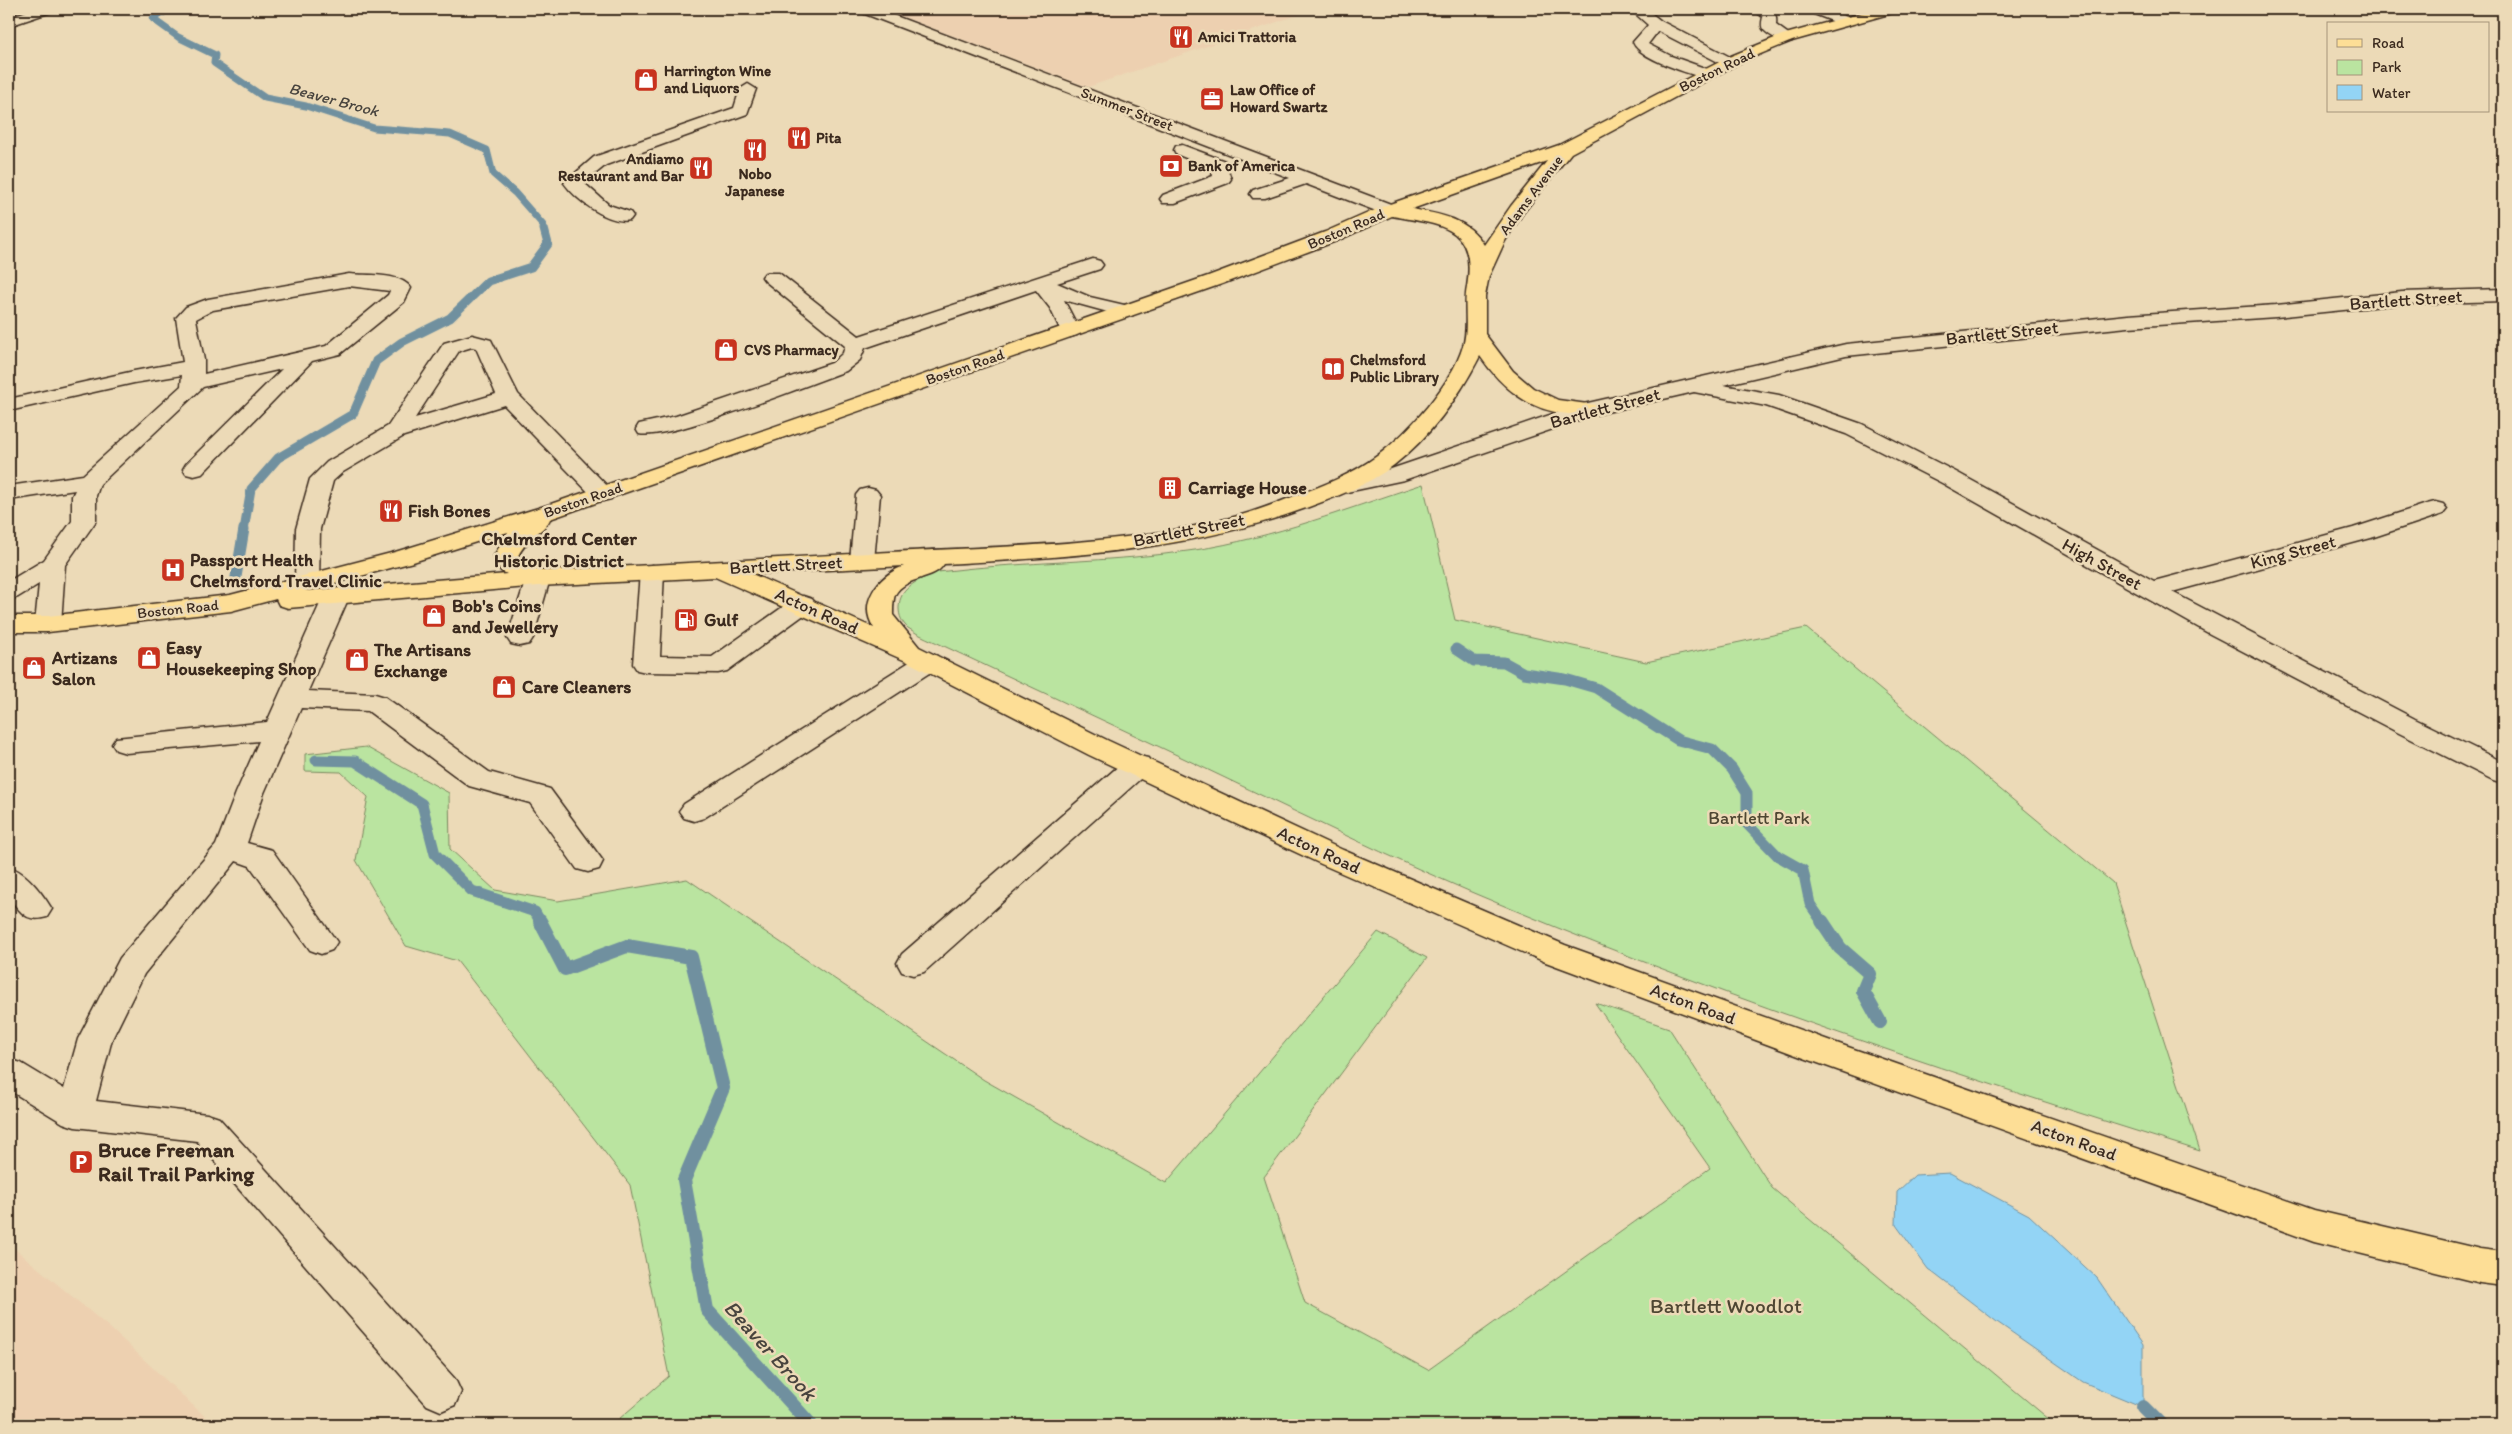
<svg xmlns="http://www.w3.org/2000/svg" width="2512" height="1434" viewBox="0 0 2512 1434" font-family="Itim,sans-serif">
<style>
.built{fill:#edd0b0}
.green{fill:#bae4a0;stroke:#7a875f}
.water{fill:#93d4f5;stroke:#70909f}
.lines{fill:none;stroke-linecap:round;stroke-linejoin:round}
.stream-far3{stroke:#70909f;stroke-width:7}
.stream-far2{stroke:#70909f;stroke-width:9}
.stream-far1{stroke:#70909f;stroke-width:11}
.stream{stroke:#70909f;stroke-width:14}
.minor-casing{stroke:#3b2a1e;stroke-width:3}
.major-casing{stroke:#3b2a1e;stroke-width:3}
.minor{fill:#ecdab7;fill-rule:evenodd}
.major{fill:#fdde96;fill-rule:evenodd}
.labels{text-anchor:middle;stroke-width:5;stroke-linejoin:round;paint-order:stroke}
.far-poi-label{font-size:15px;font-weight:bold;fill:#3b2a1e;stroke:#ecdab7;text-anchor:start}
.far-street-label{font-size:15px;fill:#3b2a1e;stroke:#ecdab7}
.far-water-label{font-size:16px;font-style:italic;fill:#48443e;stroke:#ecdab7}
.street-label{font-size:18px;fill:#3b2a1e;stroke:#ecdab7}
.poi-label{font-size:18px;font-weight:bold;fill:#3b2a1e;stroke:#ecdab7;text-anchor:start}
.park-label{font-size:18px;fill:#4e4632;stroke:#ecdab7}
.neighbourhood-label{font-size:19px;font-weight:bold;fill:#3b2a1e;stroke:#ecdab7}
.near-poi-label{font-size:21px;font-weight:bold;fill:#3b2a1e;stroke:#ecdab7;text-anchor:start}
.near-park-label{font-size:21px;fill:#4e4632;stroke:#ecdab7}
.near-water-label{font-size:22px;font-style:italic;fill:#48443e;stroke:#ecdab7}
</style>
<rect width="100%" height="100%" fill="#ecdab7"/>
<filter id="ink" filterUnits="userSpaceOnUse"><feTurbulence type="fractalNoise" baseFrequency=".02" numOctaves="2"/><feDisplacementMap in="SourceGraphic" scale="10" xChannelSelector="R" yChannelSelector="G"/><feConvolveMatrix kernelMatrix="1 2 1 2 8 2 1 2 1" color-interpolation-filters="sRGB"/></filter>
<g filter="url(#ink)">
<path class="built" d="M882,9H1308L1312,10L1088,87Z
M9,1244L110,1328L214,1425H9Z"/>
<path class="green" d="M1423,484L1455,620L1646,662L1806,628L2113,883L2200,1151C1969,1079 1738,1003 1514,910C1394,861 1279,803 1162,748C1090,714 1018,681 946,647C934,641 919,636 908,628C902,623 899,616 899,608C899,586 921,579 938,572C1023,561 1110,563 1195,550C1273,538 1349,508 1423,484Z
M366,747L449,793L450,849L495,890L558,901L687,879L984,1080L1166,1183L1378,932L1427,958L1264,1177L1305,1303L1428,1370L1710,1168L1595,1003L1669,1028L1772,1188L2056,1425H612L669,1376L630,1185L457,961L406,946L356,860L368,797L341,772L305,771V754Z"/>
<path class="water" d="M1950,1173L2029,1215L2097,1278L2143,1345V1407L2083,1382L1997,1322L1928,1269L1896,1225L1897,1192L1915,1175Z"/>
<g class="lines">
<path class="stream-far3" d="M169,9L153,19L178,37L215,55L214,63L265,98L306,106L374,128L450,134L487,150L493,174L515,193L543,225L544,230"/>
<path class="stream-far2" d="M244,530L251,489L278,458L353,414L376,361L402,342L450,318L488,281L531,267L548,244L544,229"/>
<path class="stream-far1" d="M236,577L244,529
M1456,649L1474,661L1504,662L1524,673L1565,679L1596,688L1678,740L1712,749L1732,769L1747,793V824L1778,856L1803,870L1810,904L1823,923
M316,760L355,761L422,804L435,854L472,891L535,912L541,923"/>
<path class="stream" d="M540,921L565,969L627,946L691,957L723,1088L684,1180L707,1310L811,1425
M1822,921L1840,948L1870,974L1863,991L1880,1022
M2143,1407L2161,1425"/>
<defs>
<path id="minor" d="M33,9H53L51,12L9,26V17Z
M858,9H877L1396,206L1399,210L1396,214H1384L1306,184L1265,198H1253L1250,194L1253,190L1290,178L860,12Z
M1630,9H1646L1661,21L1734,59L1737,62L1734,65H1724L1658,31L1648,44L1671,56L1713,71L1716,74L1708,79C1690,74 1639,59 1633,42L1648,25Z
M1752,9C1768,8 1778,6 1776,25L1794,38L1792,41C1784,43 1768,36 1763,29C1761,26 1762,21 1763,17Z
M1807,9H1826L1850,18L1852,21L1850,24H1840L1809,12Z
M748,84L756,89L747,114L606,165L584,183L609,205L630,212L633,216L630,220C609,225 576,200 564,183L594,157L734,108L740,89Z
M1182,145L1225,161L1231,179L1228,183L1175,203H1163L1160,199L1163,195L1213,176L1211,168L1176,154L1174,150L1176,146Z
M1093,259L1100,261L1103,265L1100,269L1057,283L1090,297L1133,307L1136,311L1133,315L1126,317L1064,300L1080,331L1077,335L1070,337L1063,335L1050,308L1036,290L865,348L860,360L846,371C810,384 668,441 639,434L636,429L639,424L676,416L832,363L843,353L845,346L765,281L762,277L765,273H779L859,336Z
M349,274C366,276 400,272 411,288L404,302L340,354L312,361L202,474L194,476L186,474L183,469L186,464L282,369L203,387L100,484L96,496V521L65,565L61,624L57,629L48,632L39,629L35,624L39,584L18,597L9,600V581L44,560L72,521V496L75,490L9,500V486L83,475L181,386L182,375L134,383L9,411V399L134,371L183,362L176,318L186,307L208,299ZM349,286L390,291L388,295L326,346L204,374V360L196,319L213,310Z
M2503,289V301L2402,304L2276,317L2128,327L1846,356L1723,385L1779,395L1862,424L1958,473L2154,581L2353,528L2427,504L2435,502L2443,504L2447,509L2443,514L2371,538L2172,592L2415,719L2503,762V783L2493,780L2395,731L2210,634L1942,483L1846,434L1766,406L1694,392L1594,415L1404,480L1347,492L1339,490L1335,485L1339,480L1391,469L1579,405L1846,344L2128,315L2276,305L2402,292Z
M472,335L491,340L518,394L615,494L611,499L603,501L595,499L504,405L404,436L343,472L333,481L320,529L319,583L316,588L307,590L298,588L295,583L296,529L310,479L327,462L388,426L444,343ZM472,347L476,348L496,394L415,418L459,351Z
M868,488L876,490L880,495L874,561L871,566L862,568L853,566L850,561L856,495L860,490Z
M652,565L661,567L664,572L660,656L712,657L794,599L803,596L812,599L816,604L812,609L727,671L718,673L646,672L637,670L633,664L640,572L643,567Z
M538,572L547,574L550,579L533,638L529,644L520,646L511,644L507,638L526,579L529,574Z
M336,589L345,592L349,597L308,691L375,694L385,697L489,772L550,789L603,861L599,869L588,872L577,869L530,803L469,786L368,711L301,708L264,793L247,843L272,850L337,942L332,950L321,954L310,950L250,866L236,861L144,974L112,1039L96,1101L207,1114L219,1118L455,1379L461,1392L455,1405L441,1411L427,1405L197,1141L75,1127L63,1123L9,1090V1059L21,1063L64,1089L78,1039L120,958L216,845L236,793L259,741L126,753L116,750L112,744L116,738L267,722L323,597L327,592Z
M928,654L937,656L941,662L937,668L704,818L694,821L684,818L679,811L684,804L919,656Z
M1138,756L1148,758L1152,765L1148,772L924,972L913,975L902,972L897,963L902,954L1128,758Z
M9,867C27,872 42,893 52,909L47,917C26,923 22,913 9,898Z"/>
<path id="major" d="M1876,9H1898L1896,12L1792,41L1741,62L1571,153L1523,213L1505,241L1489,276L1485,296V334L1513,371L1533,388L1558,400L1595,405L1598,410L1595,415C1585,417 1577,415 1568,414C1528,410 1502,388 1480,356C1459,397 1430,437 1394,465C1368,485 1336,497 1306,508C1189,551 1067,557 944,564C935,580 905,576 895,595C893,600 893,609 893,615L919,647L1109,741L1343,850L1565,945L1828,1040L2314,1210L2480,1249L2503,1252V1286L2480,1283L2314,1242L1804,1058L1543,961L1321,864L1089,755L906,661L715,577L538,586L288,608L279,605L276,599L231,611L48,632H9V616H48L230,595L395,552L548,505L1208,276L1325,232L1384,206L1559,145L1731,56L1782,35ZM1547,161L1511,206L1484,245C1469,219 1440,214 1412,209ZM1392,216C1441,225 1477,225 1467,287C1463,306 1469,327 1463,346C1452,384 1408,433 1377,456C1351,475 1322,486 1292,497C1272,505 1251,513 1230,518C1123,546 1001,546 890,552C774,558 658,565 542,571L521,562L518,556C527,537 546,530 550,519L1222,284L1339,240ZM508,532L494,556L501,571L507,574L305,591L413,562ZM904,566C879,575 857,603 874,628L752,574Z"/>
</defs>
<use href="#minor" class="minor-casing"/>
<use href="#major" class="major-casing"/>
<use href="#minor" class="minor"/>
<use href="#major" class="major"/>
</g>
</g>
<defs>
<symbol id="restaurant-square" viewBox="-11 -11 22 22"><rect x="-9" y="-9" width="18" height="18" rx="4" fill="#c8321e" stroke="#ecdab7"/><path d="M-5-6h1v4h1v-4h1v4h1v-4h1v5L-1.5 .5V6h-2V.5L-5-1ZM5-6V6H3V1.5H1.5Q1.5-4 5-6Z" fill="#fff"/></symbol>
<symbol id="shop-square" viewBox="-11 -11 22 22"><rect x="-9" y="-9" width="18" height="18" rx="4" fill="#c8321e" stroke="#ecdab7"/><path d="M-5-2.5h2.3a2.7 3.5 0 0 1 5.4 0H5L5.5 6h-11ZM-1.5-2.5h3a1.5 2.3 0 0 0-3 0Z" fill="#fff"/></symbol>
<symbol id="office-square" viewBox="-11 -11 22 22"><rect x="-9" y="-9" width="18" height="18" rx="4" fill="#c8321e" stroke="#ecdab7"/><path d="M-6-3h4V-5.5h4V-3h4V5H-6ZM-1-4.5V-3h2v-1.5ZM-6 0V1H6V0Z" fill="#fff"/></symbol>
<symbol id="bank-square" viewBox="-11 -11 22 22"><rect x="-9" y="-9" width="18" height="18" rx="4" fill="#c8321e" stroke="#ecdab7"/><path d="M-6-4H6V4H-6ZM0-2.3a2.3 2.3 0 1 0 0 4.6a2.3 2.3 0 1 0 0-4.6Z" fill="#fff"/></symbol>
<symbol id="library-square" viewBox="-11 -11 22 22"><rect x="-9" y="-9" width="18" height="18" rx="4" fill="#c8321e" stroke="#ecdab7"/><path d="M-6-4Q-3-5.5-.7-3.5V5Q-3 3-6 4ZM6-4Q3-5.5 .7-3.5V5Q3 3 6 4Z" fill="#fff"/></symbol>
<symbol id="building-square" viewBox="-11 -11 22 22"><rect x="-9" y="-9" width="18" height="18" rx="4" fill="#c8321e" stroke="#ecdab7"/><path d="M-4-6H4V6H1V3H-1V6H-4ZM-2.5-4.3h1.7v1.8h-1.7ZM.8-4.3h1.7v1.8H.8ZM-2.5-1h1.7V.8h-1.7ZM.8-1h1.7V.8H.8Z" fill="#fff"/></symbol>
<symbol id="hospital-square" viewBox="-11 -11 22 22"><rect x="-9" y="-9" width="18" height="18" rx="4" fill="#c8321e" stroke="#ecdab7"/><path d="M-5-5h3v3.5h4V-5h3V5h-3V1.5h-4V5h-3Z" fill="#fff"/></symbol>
<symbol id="fuel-square" viewBox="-11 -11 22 22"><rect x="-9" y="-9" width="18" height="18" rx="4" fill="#c8321e" stroke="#ecdab7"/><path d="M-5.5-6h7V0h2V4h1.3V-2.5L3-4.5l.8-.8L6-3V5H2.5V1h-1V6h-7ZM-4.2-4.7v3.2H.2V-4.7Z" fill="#fff"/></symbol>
<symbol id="parking-square" viewBox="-11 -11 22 22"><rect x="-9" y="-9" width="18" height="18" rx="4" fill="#c8321e" stroke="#ecdab7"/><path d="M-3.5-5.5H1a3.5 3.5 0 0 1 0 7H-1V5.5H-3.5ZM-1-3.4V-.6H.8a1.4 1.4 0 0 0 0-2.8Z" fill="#fff"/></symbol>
</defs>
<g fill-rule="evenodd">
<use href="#restaurant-square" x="1167" y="23" width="28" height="28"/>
<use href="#shop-square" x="632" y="66" width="28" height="28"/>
<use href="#office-square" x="1198" y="85" width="28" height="28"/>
<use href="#restaurant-square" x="785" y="124" width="28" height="28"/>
<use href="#restaurant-square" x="741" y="136" width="28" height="28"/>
<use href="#bank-square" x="1157" y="152" width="28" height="28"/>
<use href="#restaurant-square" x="687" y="154" width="28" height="28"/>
<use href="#shop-square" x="712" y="336" width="28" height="28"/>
<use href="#library-square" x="1319" y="355" width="28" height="28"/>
<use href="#building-square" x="1156" y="474" width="28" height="28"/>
<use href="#restaurant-square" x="377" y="497" width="28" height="28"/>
<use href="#hospital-square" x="159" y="556" width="28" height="28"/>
<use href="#shop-square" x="420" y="602" width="28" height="28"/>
<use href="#fuel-square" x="672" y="606" width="28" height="28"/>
<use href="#shop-square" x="135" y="644" width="28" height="28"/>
<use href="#shop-square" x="343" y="646" width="28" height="28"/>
<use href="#shop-square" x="20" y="654" width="28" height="28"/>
<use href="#shop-square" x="490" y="673" width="28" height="28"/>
<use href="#parking-square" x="67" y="1148" width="28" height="28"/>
</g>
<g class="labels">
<g class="far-poi-label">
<text x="1198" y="42">Amici Trattoria</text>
<text x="664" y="76">Harrington Wine<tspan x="664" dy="17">and Liquors</tspan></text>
<text x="1230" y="95">Law Office of<tspan x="1230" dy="17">Howard Swartz</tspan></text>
<text x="816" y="143">Pita</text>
<text x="684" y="164" text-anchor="end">Andiamo<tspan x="684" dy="17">Restaurant and Bar</tspan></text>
<text x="1188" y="171">Bank of America</text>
<text x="755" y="179" text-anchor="middle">Nobo<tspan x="755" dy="17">Japanese</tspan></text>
<text x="744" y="355">CVS Pharmacy</text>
<text x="1350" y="365">Chelmsford<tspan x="1350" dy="17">Public Library</tspan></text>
</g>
<g class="far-street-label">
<text transform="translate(1717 70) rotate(-26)" y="5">Boston Road</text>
<text transform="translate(1127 109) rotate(21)" y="5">Summer Street</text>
<text transform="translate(1531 195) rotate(-53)" y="5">Adams Avenue</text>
<text transform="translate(1346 229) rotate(-23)" y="5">Boston Road</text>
<text transform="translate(965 367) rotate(-19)" y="5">Boston Road</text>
<text transform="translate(583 500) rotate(-19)" y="5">Boston Road</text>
<text transform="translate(178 609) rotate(-6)" y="5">Boston Road</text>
</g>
<g class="far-water-label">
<text transform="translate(334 99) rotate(15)" y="6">Beaver Brook</text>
</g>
<g class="street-label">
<text transform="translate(2406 300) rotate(-4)" y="6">Bartlett Street</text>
<text transform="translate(2002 333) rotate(-6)" y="6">Bartlett Street</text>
<text transform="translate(1605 408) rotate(-15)" y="6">Bartlett Street</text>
<text transform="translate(1189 530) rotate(-11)" y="6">Bartlett Street</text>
<text transform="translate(2293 552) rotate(-15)" y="6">King Street</text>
<text transform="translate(2102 564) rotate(29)" y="6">High Street</text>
<text transform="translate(786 565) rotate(-3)" y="6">Bartlett Street</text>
<text transform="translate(817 611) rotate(24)" y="6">Acton Road</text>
<text transform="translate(1319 850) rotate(25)" y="6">Acton Road</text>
<text transform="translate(1693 1004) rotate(20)" y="6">Acton Road</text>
<text transform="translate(2074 1140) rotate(20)" y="6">Acton Road</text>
</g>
<g class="poi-label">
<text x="1188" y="494">Carriage House</text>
<text x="408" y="517">Fish Bones</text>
<text x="190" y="566">Passport Health<tspan x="190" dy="21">Chelmsford Travel Clinic</tspan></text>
<text x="452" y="612">Bob's Coins<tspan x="452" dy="21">and Jewellery</tspan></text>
<text x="704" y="626">Gulf</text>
<text x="166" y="654">Easy<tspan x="166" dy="21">Housekeeping Shop</tspan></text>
<text x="374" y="656">The Artisans<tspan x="374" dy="21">Exchange</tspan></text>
<text x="52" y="664">Artizans<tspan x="52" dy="21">Salon</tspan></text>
<text x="522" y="693">Care Cleaners</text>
</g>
<g class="park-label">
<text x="1759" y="824">Bartlett Park</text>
</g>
<g class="neighbourhood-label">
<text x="559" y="545">Chelmsford Center<tspan x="559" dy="22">Historic District</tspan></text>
</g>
<g class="near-poi-label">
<text x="98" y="1157">Bruce Freeman<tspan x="98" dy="24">Rail Trail Parking</tspan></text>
</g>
<g class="near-park-label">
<text x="1726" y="1313">Bartlett Woodlot</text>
</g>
<g class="near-water-label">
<text transform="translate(771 1350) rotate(48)" y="8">Beaver Brook</text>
</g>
</g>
<rect width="2512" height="1434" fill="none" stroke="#ecdab7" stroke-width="30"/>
<rect x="15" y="15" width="2482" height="1404" fill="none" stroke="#3b2a1e" stroke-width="2" filter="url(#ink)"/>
<rect x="2327" y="22" width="162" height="90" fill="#ecdab7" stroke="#a5947a"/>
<rect x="2337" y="39" width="25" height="8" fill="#fdde96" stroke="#a5947a"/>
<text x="2372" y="48" font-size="15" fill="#3b2a1e">Road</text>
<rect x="2337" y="60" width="25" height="15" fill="#bae4a0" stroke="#a5947a"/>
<text x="2372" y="72" font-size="15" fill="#3b2a1e">Park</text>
<rect x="2337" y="85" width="25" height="15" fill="#93d4f5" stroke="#a5947a"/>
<text x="2372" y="98" font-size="15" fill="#3b2a1e">Water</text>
</svg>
